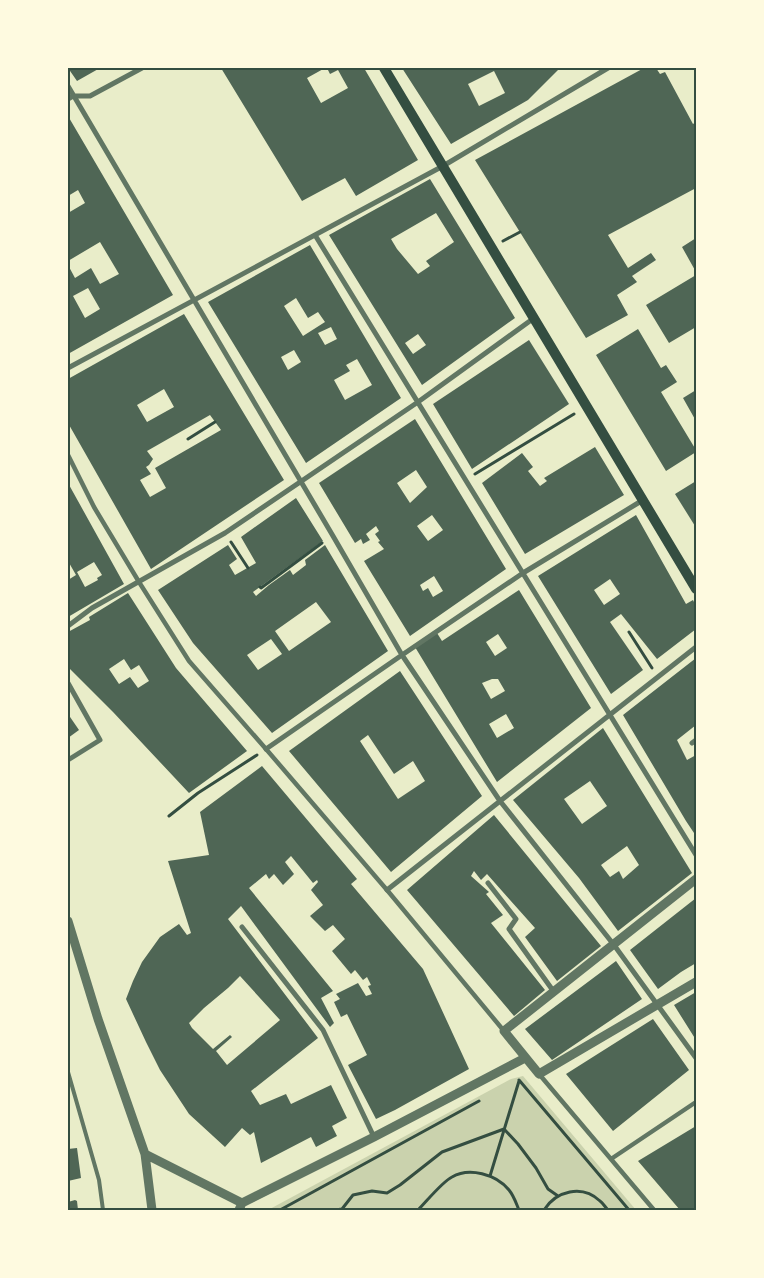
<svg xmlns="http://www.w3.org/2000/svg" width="764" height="1278" viewBox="0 0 764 1278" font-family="Mulish,sans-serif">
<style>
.green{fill:#cad2ad}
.building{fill:#4f6655;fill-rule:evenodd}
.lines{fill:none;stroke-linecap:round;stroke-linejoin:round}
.path{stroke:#344e41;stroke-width:3}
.service{stroke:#617663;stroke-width:4}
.pedestrian{stroke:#617663;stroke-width:4.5}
.minor{stroke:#617663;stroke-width:5}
.tertiary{stroke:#617663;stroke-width:9}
.secondary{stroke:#344e41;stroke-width:10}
.neatline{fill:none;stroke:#344e41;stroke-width:2}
</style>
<rect width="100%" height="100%" fill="#e9edc9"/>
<path class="green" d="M523,1076L636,1210H268L511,1079Z"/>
<path class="building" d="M68,68H100L77,81Z
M221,68H325L307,78L321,103L348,88L338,70L330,74L327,68H364L418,160L356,196L345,178L302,201Z
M402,68H560L528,100L451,144ZM494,71L505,93L479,106L468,84Z
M644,68H656L660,74L665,72L693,124L696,122V188L608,235L628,268L651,253L656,260L632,276L637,282L617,295L628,315L586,338L475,160Z
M68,116L173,295L68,354V265L75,278L91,268L100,284L119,274L100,242L68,261V213L85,203L78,190L68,196ZM88,288L100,309L85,318L73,296Z
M430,179L515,318L422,385L329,235ZM436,213L454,242L426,261L430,266L418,274L397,249L391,239ZM418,334L426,345L413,354L405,343Z
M696,238V272L682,247Z
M310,245L401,398L306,463L208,302ZM296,298L308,318L318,312L325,322L303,336L284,306ZM331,327L337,339L325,345L318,333ZM294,350L301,362L288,370L281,357ZM357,359L372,385L345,400L334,380L350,371L346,365Z
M696,275V327L669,343L646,305Z
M184,314L284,480L151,569L68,423V379ZM164,389L174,407L147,422L137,405ZM210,415L221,430L155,468L166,488L150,497L140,480L151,474L146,467L149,465L153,459L147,451Z
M638,329L661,368L666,365L677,382L661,392L696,450V452L666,471L596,355Z
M529,340L569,404L472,469L433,404Z
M696,390V421L683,398Z
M415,419L506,569L410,636L364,561L384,549L378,542L380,541L375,534L379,531L376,526L366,534L370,540L363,544L361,539L355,543L319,483ZM416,470L427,487L410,503L397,483ZM432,515L443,530L428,541L417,526ZM434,576L443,591L433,597L428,588L423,591L420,585Z
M595,447L624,495L525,554L482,483L522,453L533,467L528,471L540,486L547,481L544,478Z
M696,481V525L695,526L675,494Z
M68,483L124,584L68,617V580L76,575L68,561ZM94,562L102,575L97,578L98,580L85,587L77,572Z
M296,498L323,541L253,592L256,596L269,585L290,570L293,575L306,565L305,560L325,545L388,651L272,733L193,643L158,590L228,545L237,559L229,565L235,575L256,563L241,537ZM316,602L331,622L289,651L275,631ZM271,639L282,654L258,670L247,655Z
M636,515L686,604L693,600L696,606V629L657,659L621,614L610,622L643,670L611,694L538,576ZM610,579L620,594L604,605L594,590Z
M519,590L591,708L497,782L415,647L437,633L442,641ZM498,634L507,648L495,656L486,642ZM492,679H498L505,691L491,699L482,683ZM506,714L514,728L497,738L489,724Z
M128,593L176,668L247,751L189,793L113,712L68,667V632L90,620L89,617ZM124,659L131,670L139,665L149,681L138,688L130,677L119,684L109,669Z
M696,658V725L677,740L687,760L696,755V836L686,821L623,715Z
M400,671L482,796L391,872L289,751ZM368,735L394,774L413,761L425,781L398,799L360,741Z
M68,714L79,730L68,738Z
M603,728L692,873L618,931L579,878L513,800ZM590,781L607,806L582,824L564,799ZM627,846L639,865L623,879L619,871L610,877L601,865Z
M262,766L357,879L351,884L423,969L469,1069L395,1110L376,1119L348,1065L367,1055L347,1014L341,1017L334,1002L340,999L336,994L358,983L366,996L372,994L368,986L371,985L367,977L363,980L355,970L351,974L332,951L345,939L333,925L325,931L310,916L323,905L311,890L318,882L317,880L313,883L291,856L285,862L294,874L283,885L274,874L269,879L266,874L249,888L333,991L321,998L334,1023L330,1027L241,906L228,919L318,1038L251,1091L260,1105L286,1094L291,1104L331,1085L347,1118L332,1126L337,1136L316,1147L311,1137L261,1163L254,1132L250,1135L242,1128L225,1147L189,1114L160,1070L146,1042L126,999L133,981L142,962L160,937L179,924L187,935L191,933L168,861L209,855L200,812ZM240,976L280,1020L227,1065L216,1051L232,1037L230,1035L213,1049L192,1028L189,1023L204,1008L228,988Z
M494,815L601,946L557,981L525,937L535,928L487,874L481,880L474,871L471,876L489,892L486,894L503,915L491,923L545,990L514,1016L407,890Z
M696,898V963L681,972L658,989L630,950Z
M616,961L642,999L552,1060L525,1029Z
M696,992V1040L674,1005Z
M653,1019L689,1070L613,1131L566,1074Z
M696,1126V1210H680L638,1161Z
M77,1148L81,1178L68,1181V1149Z
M75,1200L77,1201L78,1210H68V1202Z"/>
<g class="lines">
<path class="path" d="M503,241L520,232
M188,439L215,422
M475,474L574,414
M231,542L248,568
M260,587L261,588L322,543
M629,632L652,668
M169,816L198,793L257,755
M519,1080L629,1210
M490,1176L519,1081
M342,1209L353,1195L372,1191L387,1193L400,1185L442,1152L504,1129L518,1144L536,1168L548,1189L558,1196
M280,1210L479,1101
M335,1210L342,1209L347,1210
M418,1210C426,1202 442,1182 452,1177C469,1167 496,1174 509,1190C514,1196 516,1203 519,1210
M544,1210C556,1191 582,1184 600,1201C603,1203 605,1207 608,1210"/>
<path class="service" d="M68,1072L99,1180L103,1210"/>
<path class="pedestrian" d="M68,455L94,507L139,582L189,661L266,749L387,890L504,1031
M539,1074L654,1210
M611,1159L696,1102"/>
<path class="minor" d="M68,86L333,536L402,655L500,801L614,945L696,1058
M68,99L73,96H90L142,68
M315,235L696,855
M68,368L443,166L608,68
M68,626L92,608L225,533L418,402L534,318
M68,683L100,740L68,760
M692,743L696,740
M266,749L402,655L523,573L643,500
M488,883L516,919L509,929L554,992
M387,890L696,647
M242,927L323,1030L374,1137"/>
<path class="tertiary" d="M696,879L504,1031L539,1074L696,982
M68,921L98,1019L145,1154L152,1210
M145,1154L242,1203
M239,1210L242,1203L374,1137L525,1058"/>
<path class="secondary" d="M384,68L696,589"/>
</g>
<rect width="764" height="1278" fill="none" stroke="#fefae0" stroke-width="138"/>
<rect x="69" y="69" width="626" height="1140" class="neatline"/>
</svg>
